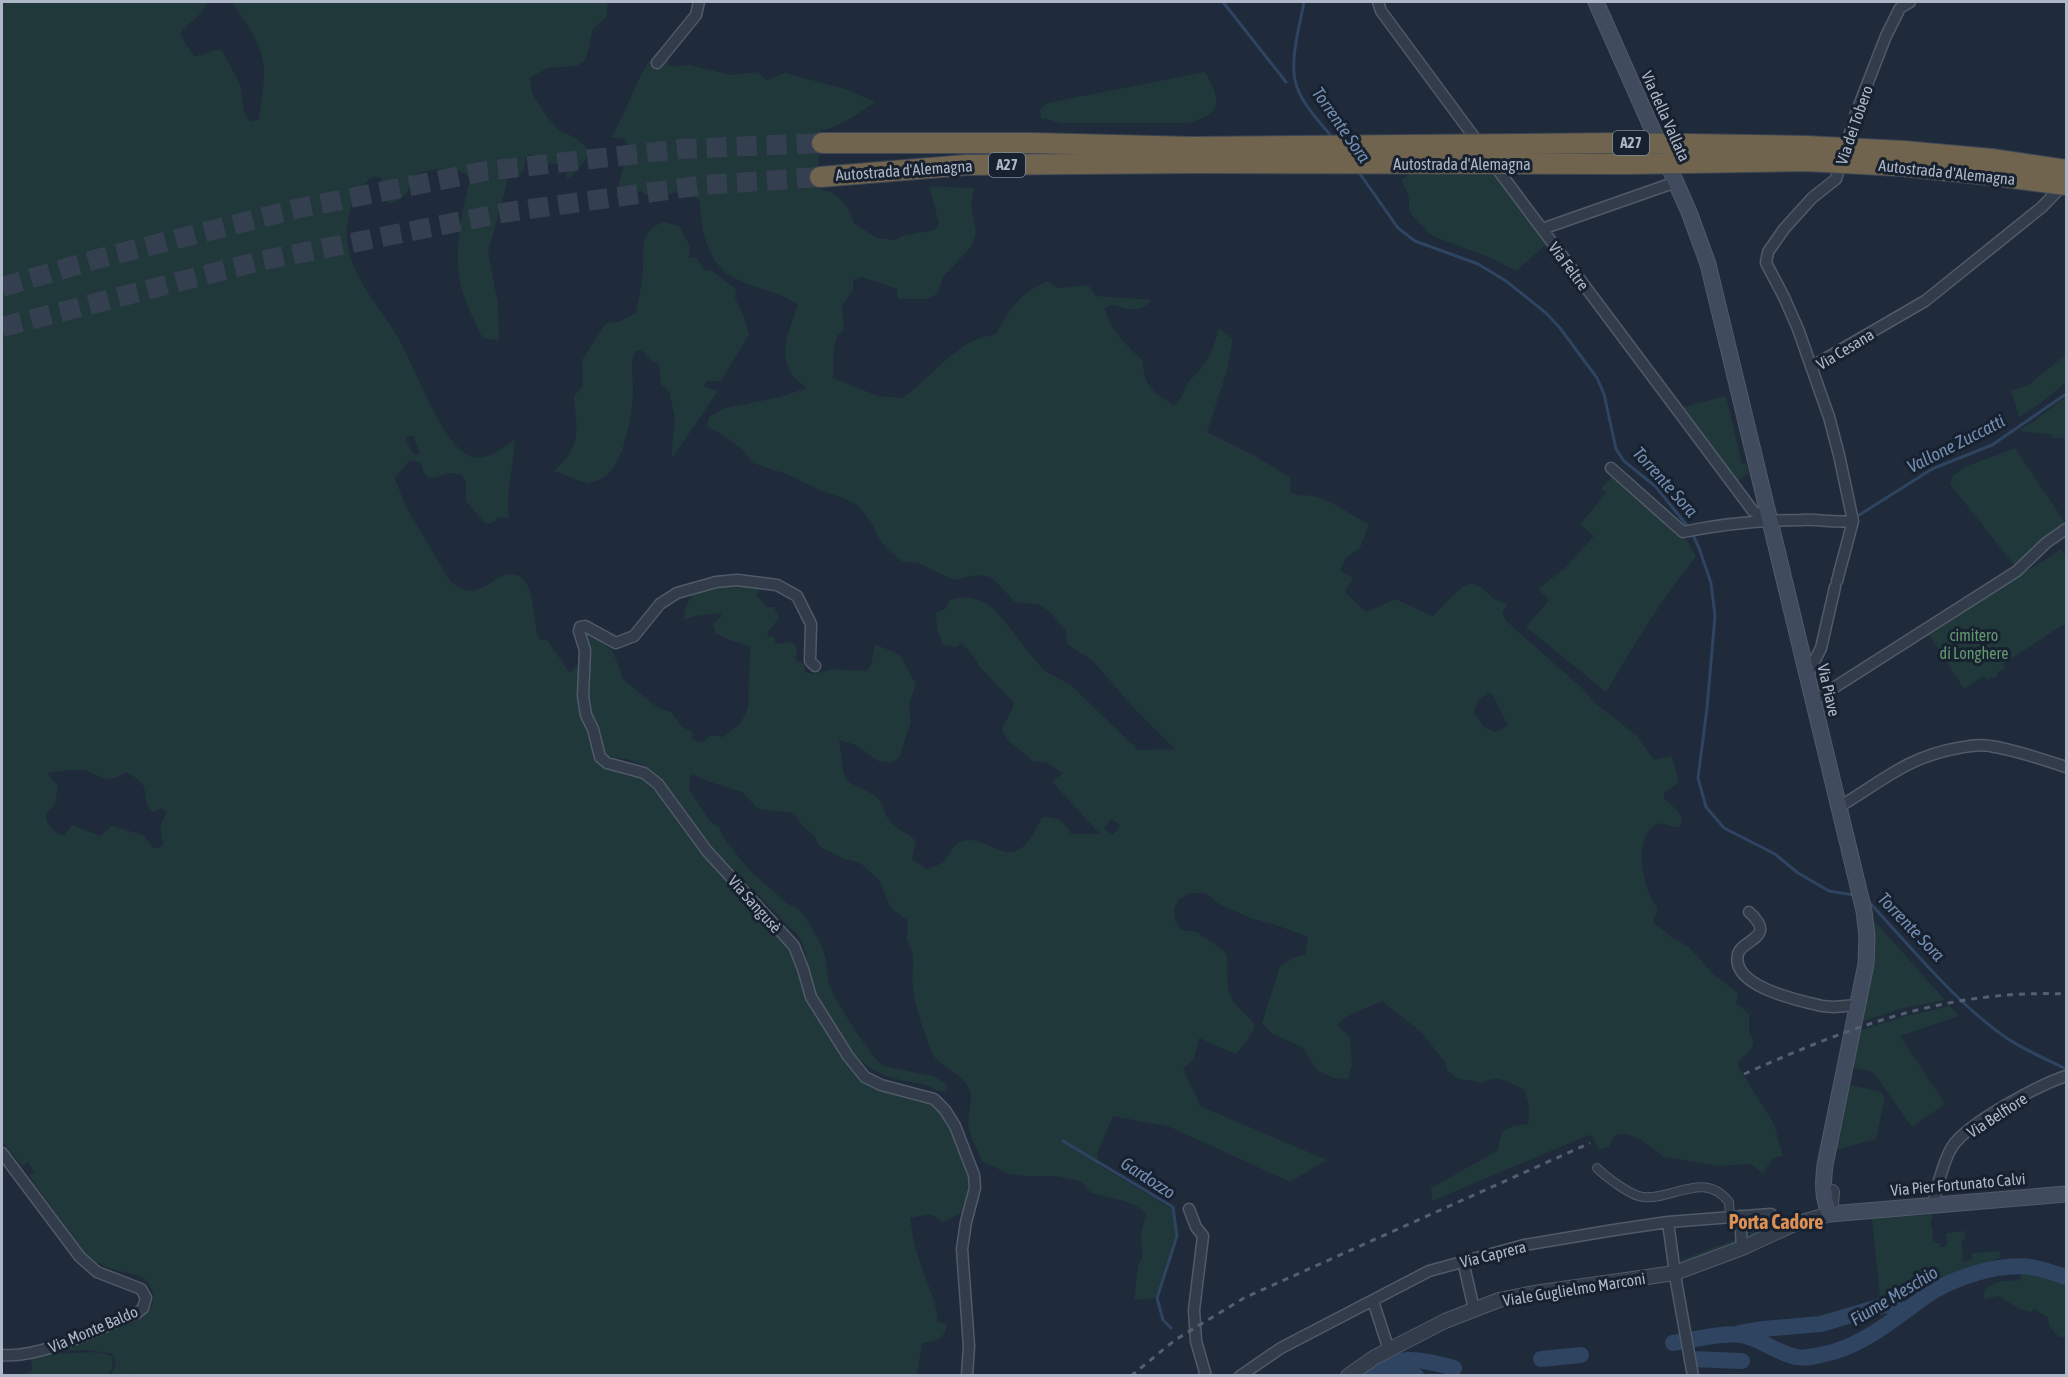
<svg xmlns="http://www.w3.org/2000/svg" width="2068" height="1377" viewBox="0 0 2068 1377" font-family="'Asap Condensed',sans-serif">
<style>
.green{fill:#21383b;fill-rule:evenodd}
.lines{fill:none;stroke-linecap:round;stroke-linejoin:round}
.stream{stroke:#2f4461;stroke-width:3}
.river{stroke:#2f4461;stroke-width:16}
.motorway-tunnel{stroke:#343f4f;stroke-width:20;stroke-dasharray:20 10;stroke-linecap:butt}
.pedestrian-casing{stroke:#505a68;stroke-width:10}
.minor-casing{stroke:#505a68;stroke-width:13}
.tertiary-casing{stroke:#505a68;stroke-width:16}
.secondary-casing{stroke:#505a68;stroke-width:17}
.motorway-casing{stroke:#3d4755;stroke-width:22}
.pedestrian{stroke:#333c4a;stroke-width:8}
.minor{stroke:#333c4a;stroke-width:10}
.tertiary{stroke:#333c4a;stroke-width:14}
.secondary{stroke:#404b5e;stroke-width:15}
.motorway{stroke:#71644f;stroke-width:20}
.rail{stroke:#546072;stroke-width:3;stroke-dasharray:6 6;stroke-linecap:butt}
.motorway-bridge-casing{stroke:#3d4755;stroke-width:22;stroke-linecap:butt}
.motorway-bridge{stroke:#71644f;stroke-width:20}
.labels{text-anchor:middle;stroke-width:6;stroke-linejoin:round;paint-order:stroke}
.shield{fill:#18212f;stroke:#808a99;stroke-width:1.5}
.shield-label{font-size:15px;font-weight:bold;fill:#adb7c7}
.street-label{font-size:16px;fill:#adb7c7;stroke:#18212f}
.park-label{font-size:16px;fill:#639970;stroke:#18212f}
.water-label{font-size:18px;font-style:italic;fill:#738eb2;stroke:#18212f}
.quarter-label{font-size:20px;font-weight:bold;fill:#dc9053;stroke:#18212f}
</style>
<rect width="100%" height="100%" fill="#1f2a3a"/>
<path class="green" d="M2,2H207C199,21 187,21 180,35L194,56C205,56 212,48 222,50L240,84L244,112L250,122L259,119C261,99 267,76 262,57C257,36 243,19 232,2H608L606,17L593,29L586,59L577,66L547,68L530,78L532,93L547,117L560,131L574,137L592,152L573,175L567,179V172L558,164L543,163L528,154C520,170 531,173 509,177L508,179L488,253L498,303L499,340L486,339L481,335C475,322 468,309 464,296C451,261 461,215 470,179C459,163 430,169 413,175C411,191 405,199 389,204L381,178L373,177C350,190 343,226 349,251C357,284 379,306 396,334C414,362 442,449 473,457C488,461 502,447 515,440C514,466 505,493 509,518L497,517L496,521L488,524L484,522L466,501V483L462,475C461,475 452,473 452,473C437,474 426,488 421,463L410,460L395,478L405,505L450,581C482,609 492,566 519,576C534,582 534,623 538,637L542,640H547L570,673L586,655L580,690L599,757L644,770L698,838L791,934L797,941L801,951L811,996L865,1071L874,1076L929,1091L941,1099L975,1171L970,1208L943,1222L931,1214L910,1218C912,1232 914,1245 919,1259C923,1273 940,1310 937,1321L947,1325L945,1333L937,1340L922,1343L917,1375L140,1376L132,1373L131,1375L110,1376L116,1364L113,1354L87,1350L54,1351L137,1315C158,1311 157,1292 144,1278C122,1270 103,1271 85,1253L29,1176L34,1172L28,1162L22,1166L2,1141ZM413,435L420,454L414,455L405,438ZM70,770H85L105,779L115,778L126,772C152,786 141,789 149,809L154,812L162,808L166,812L160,827L163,844L159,848H154L143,835L112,826L100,836L72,825L64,835L56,833C34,810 54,814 56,800C57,795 56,791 59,786L48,775V773Z
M665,45L670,52L668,65L675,67L689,65L731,75L758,72L766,80L785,73L849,90L875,102C858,113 842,127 821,130C822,150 816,168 818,188L831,192L838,197L849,210L854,223L877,238L896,240L902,236L934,230L939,224L929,186L974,188L971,207L976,232L971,247L943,277L937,294L927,299H898L897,289L862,277L853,280V290L842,306L844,331L837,336L834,348L833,378L878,396L902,398C927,381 946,355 973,341C980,337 989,336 996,334C1010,308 1020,293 1048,281C1059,295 1073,283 1089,286L1096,296L1151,300C1139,315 1127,308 1111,305L1105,308C1109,330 1128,346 1143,361C1143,386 1154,393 1174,405L1182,396L1188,382L1200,370L1211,353L1219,328L1233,339L1227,371L1207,432L1257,457L1291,478L1290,491C1300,498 1301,494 1312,496C1333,499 1350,516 1369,524L1360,548L1346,558L1340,570L1353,578L1345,592L1366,612L1395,599L1433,616L1451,597L1464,586L1472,583L1484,589L1492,598L1507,604L1502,613L1506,620L1515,629L1581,687L1596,704L1636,735L1654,760L1672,756L1679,782L1664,794V799C1673,807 1686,814 1680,827H1675L1660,823C1637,830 1640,869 1647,887C1649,895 1654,902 1658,909L1653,921L1656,925L1673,938L1689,947L1713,974L1738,993L1736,1003L1749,1014V1031L1754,1043L1750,1051L1739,1060L1738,1066L1774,1124L1783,1156C1772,1156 1768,1165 1763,1174L1751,1164L1720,1166L1664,1157L1642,1140L1627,1134H1619L1613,1138L1610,1147L1599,1150L1592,1136L1589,1135L1432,1201L1431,1188L1497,1151L1502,1132L1513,1126L1528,1124L1529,1108L1525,1090C1512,1084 1497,1073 1483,1083L1456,1078L1447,1070L1445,1062L1422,1033L1382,1001L1346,1017L1337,1025L1350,1037L1352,1065L1348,1079L1334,1078L1317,1070L1302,1047L1271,1033L1262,1023L1280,966L1295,957L1305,955L1308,937L1276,925L1250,918L1221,905L1205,893H1191L1179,899L1174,909L1175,920L1181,930L1197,932L1225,952L1227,956C1228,976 1224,995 1240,1009C1247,1016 1251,1018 1255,1027L1246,1042L1236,1054L1199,1038L1194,1059L1183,1069C1188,1082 1196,1092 1200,1106L1327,1160L1290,1182L1170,1127L1113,1116L1097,1154L1099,1165L1172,1209L1176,1236L1155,1298L1134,1300L1138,1266L1142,1259L1141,1234L1146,1214L1137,1206L1124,1201L1091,1193L1081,1181L1055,1176H1024L1009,1174L982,1161C977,1149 968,1133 968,1120C969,1108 974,1099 968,1087C961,1072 942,1069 933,1055C924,1033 916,1012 913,988C910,966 919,961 906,938L908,929L907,920L890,907L880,881L859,862L844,859L819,846L815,837L802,825L794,813L758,809L742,792L707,781L692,774L690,778L689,789L709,820L720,828L723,837L750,871L788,904L796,907L804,915L822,946L826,959L828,981L833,994L856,1032L876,1059L882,1065L888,1067L933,1076L947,1084V1091H938L930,1086C912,1082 889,1079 873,1070C849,1057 816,1003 810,976C805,958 807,939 789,927L702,836L680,804L646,766L627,759L607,757L602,754L597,721L588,710L584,694L590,650V645L584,633H590L613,651L623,679L653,704L661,709L671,712L682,727L692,732V739C700,745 704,741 711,735L723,737L741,723L748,707L750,647L727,639L715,633L713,624L721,617V613L695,616L684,620C685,577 730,583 761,585L756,595L767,607H774L779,618L767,633L769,637H774L776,644L789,642L795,644L797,652L795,658L797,661L804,663L805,672L814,674L832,669L867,671L871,664L875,645C910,656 899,657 916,684L909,704L911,722L899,758L890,763L878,761L856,745L839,740C841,749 842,769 845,777C850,786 862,787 869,792C889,804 879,808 890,821C897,830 909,833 916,841L912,859L927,869C932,867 940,865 944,861C951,854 953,840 968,840C990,839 1009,867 1028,841C1034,834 1038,824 1043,817C1057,817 1064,821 1071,834H1100L1052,782L1063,773L1045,762H1034L1008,740L1002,731C1004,719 1014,713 1013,702L979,666V664L962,643L956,647L943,645L937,629L936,613L946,608L950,600C969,594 983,599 997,612L1043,670L1071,685L1138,750L1175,749L1132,706L1093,661L1067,644L1066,631L1050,612L1040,605L1015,602L991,577L977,575L954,580L918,563L903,562L887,549L879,538L871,522L858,506L846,499L819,490L789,475L753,463L742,449L723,435L707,427L709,417L725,408L780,397L807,388C802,384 796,380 792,375C777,353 791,325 798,304C791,302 785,296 778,294C765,289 750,286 738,280C707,266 701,232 700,201C683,187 674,191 656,201L640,191L632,201L616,198L628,144L624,139L611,137C629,111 639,62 665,45ZM1488,692L1493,696L1508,726L1495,732L1485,728L1474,713L1477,702ZM1111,819L1120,825L1113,835L1104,829Z
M1205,72C1221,101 1224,113 1188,123H1062L1041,118L1040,110L1047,103Z
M1479,147L1549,242L1516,271L1489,257L1437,238L1429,233L1409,212V197L1401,179L1439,159Z
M663,222L679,226L690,246L689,258H697L704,270H711L736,289L735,298L745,319L749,335L721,381H707L704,387L718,391L671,460L675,418L669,392L661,384L659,364L651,361L643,351H636C629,363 633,374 633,388C634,409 624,464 606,476C601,480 594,481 588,484L554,471C582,446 577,431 574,396L583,386L582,360L606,323L619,322L636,313C637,302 641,291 642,280C646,256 635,233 663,222Z
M2066,354V382L2045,400L2019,417L2011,390L2027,386Z
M1726,396L1742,464L1746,463L1748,473L1737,482L1683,407Z
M2066,396V438H2051L2052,435C2040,432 2030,433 2019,430L2033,422Z
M2015,448L2066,524L2046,537L2015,566L1950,484L1953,475L1967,466Z
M1614,474L1685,537L1696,557C1661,599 1634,645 1606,692L1526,627L1549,600L1538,589L1565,568L1594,536L1580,524L1606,493L1601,489Z
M2061,549L2066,558V623L2003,664L2005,668L1998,672L1996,678H1990L1987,680L1984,676L1964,689L1929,635Z
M1870,916L1945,1000L1900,1009L1857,1023Z
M1950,1006L1959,1016L1900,1036L1945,1104L1912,1127L1873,1072L1851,1067L1855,1032L1906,1016Z
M1847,1084L1881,1092L1885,1098L1876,1139L1836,1150Z
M1933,1214L1930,1226H1932L1933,1243H1939L1941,1247H1945L1947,1244L1946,1233L1965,1231V1239L1962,1240L1963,1261L1972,1260V1253L2000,1251V1258L1954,1274L1920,1293L1903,1291L1880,1297L1872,1219Z
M1769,1220L1772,1222L1771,1227L1753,1236L1747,1233V1221Z
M1734,1240L1736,1243L1679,1263L1681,1260Z
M2022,1269L2066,1274V1337H2059L2049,1326L2048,1317L2034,1309L2031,1312L2017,1308L1999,1296L1984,1299C1982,1280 2006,1281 2020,1280Z
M48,1350C61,1359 94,1346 113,1357L112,1369L107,1375L23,1376L32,1370L31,1358L35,1355Z"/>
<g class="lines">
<path class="stream" d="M1223,2L1286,82
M1304,2C1300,25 1288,64 1297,87C1303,105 1320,122 1332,137
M1358,171L1398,228L1415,241L1478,264L1506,281L1546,313L1560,328L1597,378L1604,394L1616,449L1624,461L1656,487L1689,528
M1856,517L1932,469L1992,445L2066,394
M1692,533L1699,548L1711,583L1715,616L1707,708L1698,778L1706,807L1724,828L1775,854L1798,873L1829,891L1854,895
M1868,901C1911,947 1953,1000 2005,1037C2024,1050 2046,1059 2066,1069
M1063,1141L1173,1207L1177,1236L1157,1298L1163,1320L1171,1328"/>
<path class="river" d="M1740,1333L1763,1329L1821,1324L1885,1305L1906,1310
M1673,1343C1691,1340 1724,1332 1741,1335C1761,1338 1777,1354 1797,1357C1808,1359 1821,1355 1833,1352C1867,1342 1894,1319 1923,1298C1951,1278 2001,1261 2036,1268C2046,1270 2056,1274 2066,1277
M1541,1359L1581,1355
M1691,1359L1742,1361
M1366,1376C1398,1354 1418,1358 1454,1368
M1395,1376L1403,1373L1416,1376"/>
<path class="motorway-tunnel" d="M2,287L97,259L300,208L486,171L681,149L822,143
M2,327L260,261L508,212L704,185L820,177"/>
<defs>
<path id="pedestrian" d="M1597,1168C1606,1177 1631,1196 1643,1197C1674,1200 1704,1170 1729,1202L1730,1217"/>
<path id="minor" d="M1378,2L1381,11L1480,145
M657,63L696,15L699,2
M1492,162L1753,511L1771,521
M1542,229L1676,182
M1811,367L1925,301L2042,207L2064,184
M1611,468L1683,532C1722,524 1761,520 1801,520C1818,519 1835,523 1853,521
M1837,581L1853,521L1839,455L1829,417L1798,329L1784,297L1766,263L1768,252L1784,229L1812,198L1836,179L1856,113L1886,36L1900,8L1910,2
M815,666L810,661L811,624L797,596L777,585L737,580L716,582L677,593L660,604L634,636L616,643L585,626L580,627L579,631L585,650L583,696L586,715L593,729L600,757L607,763L644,773L658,784L707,851L794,946L803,969L811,997L848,1056L865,1077L881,1085L934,1099L945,1110L955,1126L974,1175L975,1188L966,1222L962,1249L969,1346L967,1376
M1807,676L1821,648L1835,587
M1813,701L2017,571L2046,543L2066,529
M1839,807C1881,782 1907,757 1958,748C1969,746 1980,744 1990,746C2016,750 2042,759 2066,767
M1749,912C1778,938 1742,939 1738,954C1730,987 1801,1001 1822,1006L1834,1007L1857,1005
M2,1153L80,1257L97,1272L141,1289L146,1298L143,1308L137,1313C100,1328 40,1359 2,1355
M1933,1204C1937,1188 1943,1161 1952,1147C1967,1123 2039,1085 2066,1076
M1189,1209L1196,1227L1203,1236L1194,1310L1196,1341L1206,1376
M1740,1216L1742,1248
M1668,1222L1676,1281L1693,1376
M1463,1261L1474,1309
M1373,1301L1389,1350
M1240,1376L1281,1348L1429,1271L1524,1245L1614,1230L1668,1222L1771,1214"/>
<path id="tertiary" d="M1348,1376L1375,1357L1445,1321L1499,1300L1534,1293L1675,1273L1742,1248L1792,1225L1830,1214L1832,1192"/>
<path id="secondary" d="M1596,2L1689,212L1708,264L1864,911L1867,936L1866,964L1825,1165C1823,1182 1822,1198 1830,1214L2066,1194"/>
<path id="motorway" d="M822,143H1032L1193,147
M820,177L966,165L1194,163"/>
</defs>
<use href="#pedestrian" class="pedestrian-casing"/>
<use href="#minor" class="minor-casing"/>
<use href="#tertiary" class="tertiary-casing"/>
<use href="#secondary" class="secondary-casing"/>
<use href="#motorway" class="motorway-casing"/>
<use href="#pedestrian" class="pedestrian"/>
<use href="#minor" class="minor"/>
<use href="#tertiary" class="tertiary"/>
<use href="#secondary" class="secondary"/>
<use href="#motorway" class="motorway"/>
<path class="rail" d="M1744,1074C1850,1027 1948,989 2066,994
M1131,1376L1175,1340L1244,1298L1590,1143"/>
<defs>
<path id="motorway-bridge" d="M1193,147L1625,143L1806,146L1903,151L1992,159L2066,170
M1194,163L1626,164L1805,161L1900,166L1989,175L2066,185"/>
</defs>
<use href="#motorway-bridge" class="motorway-bridge-casing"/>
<use href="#motorway-bridge" class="motorway-bridge"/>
</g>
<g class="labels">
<g class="shield">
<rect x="1613" y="131" width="36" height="24" rx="4.5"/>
<rect x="989" y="153" width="36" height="24" rx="4.5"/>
</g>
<g class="shield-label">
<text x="1631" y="148">A27</text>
<text x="1007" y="170">A27</text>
</g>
<g class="street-label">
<text transform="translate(1666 116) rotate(66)" y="6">Via della Vallata</text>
<text transform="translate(1854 125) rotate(-71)" y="6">Via dei Tobero</text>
<text x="1462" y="170">Autostrada d'Alemagna</text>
<text transform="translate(904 170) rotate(-4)" y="6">Autostrada d'Alemagna</text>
<text transform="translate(1947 172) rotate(6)" y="6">Autostrada d'Alemagna</text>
<text transform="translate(1569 266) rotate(53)" y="6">Via Feltre</text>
<text transform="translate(1845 349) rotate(-31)" y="6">Via Cesana</text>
<text transform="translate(1829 690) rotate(77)" y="6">Via Piave</text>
<text transform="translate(755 904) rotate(48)" y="6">Via Sangusè</text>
<text transform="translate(1997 1115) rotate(-33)" y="6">Via Belfiore</text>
<text transform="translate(1958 1184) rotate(-5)" y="6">Via Pier Fortunato Calvi</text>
<text transform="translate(1493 1254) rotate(-14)" y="6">Via Caprera</text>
<text transform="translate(1574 1289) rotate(-9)" y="6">Viale Guglielmo Marconi</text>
<text transform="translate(93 1329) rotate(-23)" y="6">Via Monte Baldo</text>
</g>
<g class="park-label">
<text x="1974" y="641">cimitero<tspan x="1974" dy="18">di Longhere</tspan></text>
</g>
<g class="water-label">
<text transform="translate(1341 125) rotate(55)" y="6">Torrente Sora</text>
<text transform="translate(1956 444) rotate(-27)" y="6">Vallone Zuccatti</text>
<text transform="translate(1665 482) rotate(48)" y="6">Torrente Sora</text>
<text transform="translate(1911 927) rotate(46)" y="6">Torrente Sora</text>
<text transform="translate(1148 1178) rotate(33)" y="6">Gardozzo</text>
<text transform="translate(1894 1296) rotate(-31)" y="6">Fiume Meschio</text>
</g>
<g class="quarter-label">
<text x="1776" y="1229">Porta Cadore</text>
</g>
</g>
<rect width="2068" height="1377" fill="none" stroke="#adb7c7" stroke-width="6"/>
</svg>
